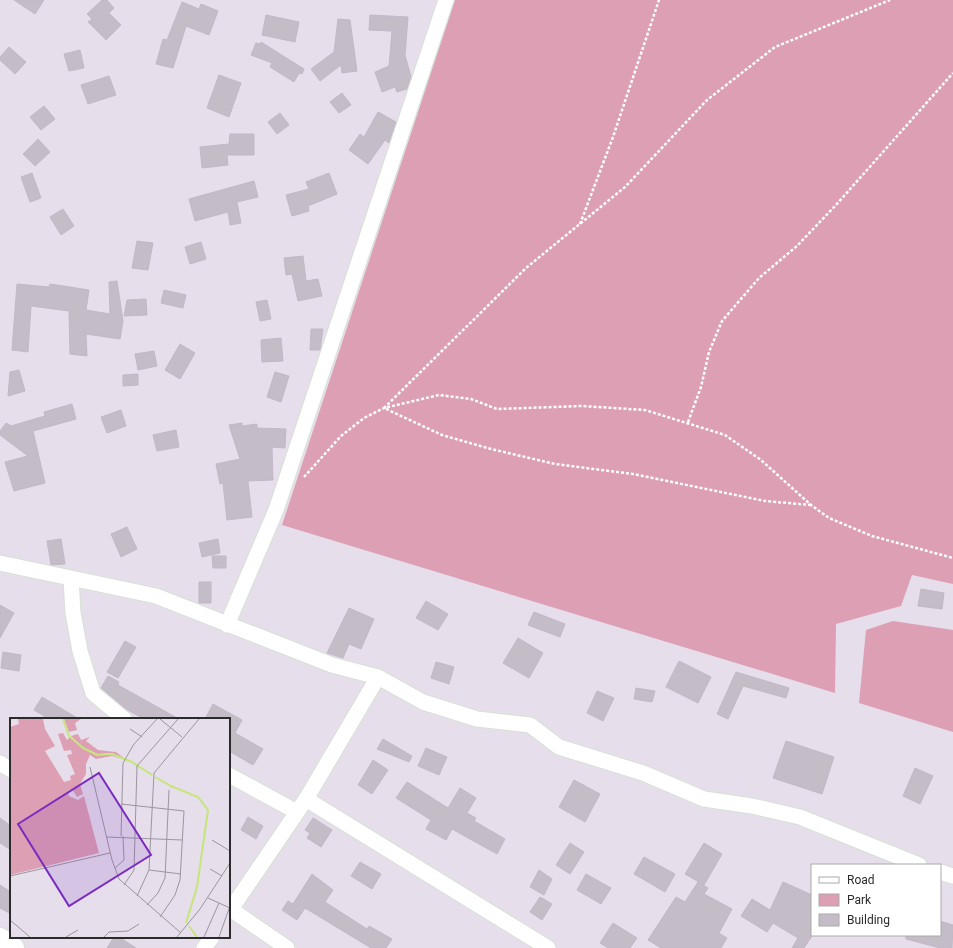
<svg xmlns="http://www.w3.org/2000/svg" width="953" height="948" viewBox="0 0 953 948" font-family="Roboto,sans-serif">
<style>
.green{fill:#dd9fb3}
.building{fill:#c4bcc7;stroke:#c2b8c7}
.lines{fill:none;stroke-linecap:round;stroke-linejoin:round}
.street-casing{stroke:#d6e2d3;stroke-width:17}
.secondary-casing{stroke:#d6e2d3;stroke-width:24}
.path{stroke:#fff;stroke-width:2.5;stroke-dasharray:3 2;stroke-linecap:butt}
.street{stroke:#fff;stroke-width:15}
.secondary{stroke:#fff;stroke-width:22}
.inset-river{fill:none;stroke:#c6e57a;stroke-width:2}
.inset-road{fill:none;stroke:#9b969e;stroke-width:1}
.view{fill:#7b2cbf;fill-opacity:0.15;stroke:#7b2cbf;stroke-width:2}
.inset-edge{fill:none;stroke:#2b2b2b;stroke-width:2}
</style>
<rect width="100%" height="100%" fill="#e6deeb"/>
<path class="green" d="M455,0H953V584L912,575L901,606L836,624L835,693L282,525Z
M893,621L953,630V732L859,703L866,630Z"/>
<path class="building" d="M14,0H44L35,14Z
M102,0H107L114,8L109,13L121,25L106,40L88,22L92,19L87,14Z
M182,2L199,9L201,4L218,11L209,35L186,26L173,68L156,64L163,39L167,40Z
M266,15L299,22L295,42L262,35Z
M370,15L408,17L405,55L411,77L407,89L397,92L395,87L382,92L375,72L389,66L392,31L369,30Z
M338,19L350,20L357,71L342,73L341,65L320,81L311,69L334,52Z
M261,42L304,69L302,74L299,73L294,82L270,67L272,63L251,55L256,43L260,44Z
M9,47L26,62L15,74L0,60V57Z
M80,50L84,68L69,71L64,54Z
M219,75L241,83L229,117L207,108Z
M109,76L116,95L88,104L81,85Z
M342,93L351,105L339,113L330,102Z
M44,106L55,119L41,130L30,117Z
M378,112L396,122L389,143L385,140L368,164L349,150L360,134L364,137Z
M280,113L289,125L277,134L268,122Z
M230,134H254V155H227L228,165L202,168L200,147L229,144Z
M38,139L50,152L35,166L23,154Z
M32,173L41,198L30,202L21,177Z
M329,173L337,194L308,206L309,211L292,216L286,195L309,189L306,182Z
M254,181L258,197L237,202L241,223L230,225L228,212L195,221L189,199Z
M63,209L74,226L61,235L50,217Z
M137,241L153,243L148,270L132,268Z
M201,242L206,259L190,264L185,247Z
M303,256L306,281L318,279L322,296L298,301L292,274L286,275L284,258Z
M117,281L123,321L120,339L86,334L87,356L70,354L69,311L31,306L28,352L12,350L17,284L49,287L50,284L89,290L86,310L110,314L109,282Z
M164,290L186,295L183,308L161,303Z
M146,299L147,315L124,316L127,300Z
M267,300L271,319L260,321L256,302Z
M311,329H323L320,350H310Z
M281,338L283,361L262,362L261,340Z
M180,344L195,353L180,379L165,370Z
M154,351L157,366L138,370L135,354Z
M19,370L25,391L8,396L10,372Z
M275,372L289,376L281,402L267,397Z
M138,374V385L123,386V375Z
M72,404L76,419L33,431L45,483L14,491L5,462L28,456L0,435V431L6,423L11,426L45,416L44,412Z
M121,410L126,426L107,433L101,417Z
M242,423V426L257,424V428L286,429L285,448L272,447L273,480L248,481L252,517L227,520L223,483L220,484L216,464L240,459L229,425Z
M176,430L179,447L157,451L153,435Z
M127,527L137,549L121,557L111,534Z
M61,539L65,564L51,565L47,541Z
M218,539L220,553L202,557L199,543Z
M212,556H226V568H213Z
M199,582H211V603H199Z
M921,589L944,593L942,609L918,606Z
M426,601L448,614L438,630L416,618Z
M0,605L14,613L0,638Z
M349,608L374,619L361,649L349,644L343,658L327,653Z
M534,612L565,624L560,637L528,625Z
M518,638L543,653L529,678L503,663Z
M125,641L136,647L118,678L107,672Z
M3,652L21,655L19,671L1,668Z
M679,661L711,677L698,703L666,687Z
M436,662L454,667L449,684L431,678Z
M736,672L789,688L786,698L743,686L728,719L717,714Z
M108,676L119,682L118,685L179,719H144L126,709L101,688Z
M636,688L655,691L652,702L634,699Z
M597,691L614,698L603,721L587,713Z
M42,697L79,719H49L34,710Z
M213,704L242,720L235,733L263,749L253,765L229,751V719H205Z
M383,739L412,756L409,762L377,749Z
M786,741L834,757L822,794L773,778Z
M426,748L447,757L439,775L418,766Z
M373,760L388,770L372,794L358,785Z
M915,768L933,776L920,804L903,796Z
M574,780L600,794L585,822L559,807Z
M407,782L448,808L460,788L476,798L467,813L476,818L474,821L505,839L497,854L452,829L446,840L426,829L431,820L396,798Z
M248,817L263,826L256,839L241,830Z
M0,818L11,826V850L0,843Z
M313,818L332,830L321,847L307,838L310,833L305,830Z
M570,843L584,852L570,874L556,865Z
M704,843L722,854L704,885L685,874Z
M644,857L675,874L665,892L634,874Z
M360,862L381,874L372,889L351,876Z
M539,870L552,879L544,895L530,887Z
M312,874L333,890L325,902L367,929L369,926L392,939L386,948H371L305,908L297,920L282,910L288,901L293,904Z
M586,874L611,888L601,904L577,890Z
M698,882L708,888L704,894L732,909L719,933L727,938L721,948H661L648,940L676,897L685,902Z
M783,882L812,895V936L804,948H792L798,938L773,923L767,932L741,916L752,899L770,910Z
M0,885L11,892V914L0,908Z
M540,897L552,904L542,920L530,912Z
M940,921L953,925L952,948H940L906,939V935H940Z
M613,923L637,938L630,948H608L600,943Z
M114,937H119L136,948H107Z"/>
<g class="lines">
<defs>
<path id="street" d="M0,563L156,596L332,665L378,677L423,702L477,719L530,725L559,747L643,773L704,799L752,806L800,817L919,865
M71,578L73,613L80,651L93,693L124,719
M227,625L276,510L446,0
M0,763L11,770
M229,775L297,812
M306,799L548,948
M940,872L953,876
M229,908L287,948
M229,912L306,799L378,677
M204,948L212,937"/>
<path id="secondary" d="M0,939L13,948"/>
</defs>
<use href="#street" class="street-casing"/>
<use href="#secondary" class="secondary-casing"/>
<path class="path" d="M580,224L613,137L659,0
M688,422L701,387L709,352L722,321L759,278L797,246L836,205L953,73
M304,477L341,436L364,418L384,408L439,395L471,399L497,409L582,406L645,410L725,435L761,460L811,505L829,518L872,536L953,558
M811,505L765,501L633,474L555,464L491,449L442,435L384,408L526,268L625,187L707,100L775,47L890,0"/>
<use href="#street" class="street"/>
<use href="#secondary" class="secondary"/>
</g>
<g transform="translate(10 718)">
<rect width="220" height="220" fill="#e6deeb"/>
<path d="M8,1H33L35,11L45,28L35,33L54,64L61,62L60,58L65,56L57,37L62,36L61,32L54,33L48,16L53,15L57,22L60,19L72,30L87,37H102L113,41L102,38L86,41L80,37L76,46V56L70,66L73,76L67,79L62,71L58,73L59,78L68,82L74,78L89,135L0,157V9L9,6ZM54,1H71L65,5L67,12L59,14ZM68,16L71,22L80,19L76,23L88,32L106,34L114,40L102,35L88,36L74,30L61,18Z" fill="#dd9fb3"/>
<path class="inset-river" d="M53,1L59,18L73,30L87,37L102,36L122,44L142,57M145,59L161,68L188,79L198,92L187,169L176,205M179,208L187,219"/>
<path class="inset-road" d="M150,1L172,19M120,11L132,19M80,49L102,142L109,161L171,215M111,86L174,93L170,162L165,177L150,199M111,118L113,45L124,26L147,1M97,119L172,122M202,122L220,133M105,150L114,142L113,118M200,151L212,158M139,152L171,156M0,158L100,135M114,167L124,152L127,48L168,1M127,178L139,152L144,55L189,1M198,180L220,190M137,187L148,175L155,160L159,72M0,202L20,219M56,219L68,212M94,219L99,214L118,213L129,206M167,219L190,191L220,145M194,219L209,185M209,219L220,188"/>
<path class="view" d="M89,55L141,137L59,188L8,106Z"/>
<rect width="220" height="220" class="inset-edge"/>
</g>
<rect x="811" y="864" width="130" height="72" fill="#ffffff" stroke="#aaaaaa"/>
<rect x="819" y="877" width="20" height="6" fill="#ffffff" stroke="#aaaaaa"/>
<text x="847" y="884" font-size="12" fill="#2b2b2b">Road</text>
<rect x="819" y="894" width="20" height="12" fill="#dd9fb3" stroke="#aaaaaa"/>
<text x="847" y="904" font-size="12" fill="#2b2b2b">Park</text>
<rect x="819" y="914" width="20" height="12" fill="#c4bcc7" stroke="#aaaaaa"/>
<text x="847" y="924" font-size="12" fill="#2b2b2b">Building</text>
</svg>
